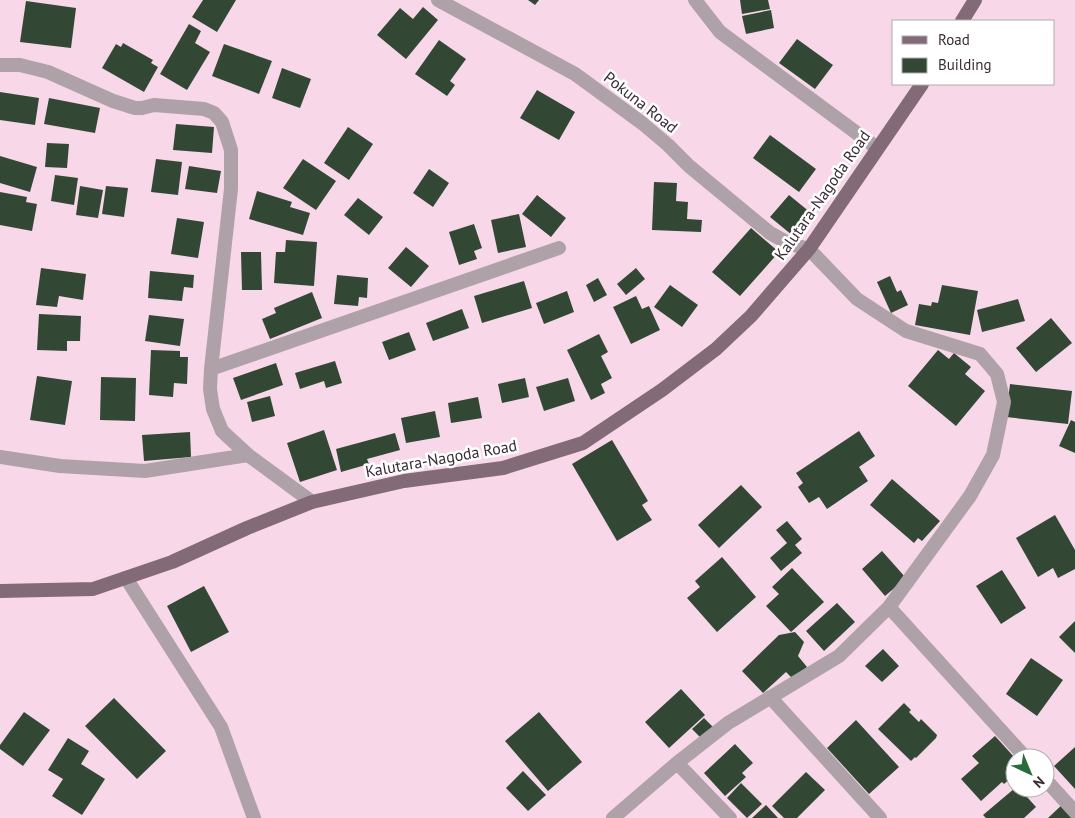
<svg xmlns="http://www.w3.org/2000/svg" width="1075" height="818" viewBox="0 0 1075 818" font-family="'PT Sans',sans-serif">
<style>
.building{fill:#324835}
.lines{fill:none;stroke-linecap:round;stroke-linejoin:round}
.minor{stroke:#aea1a7;stroke-width:14}
.primary{stroke:#826a76;stroke-width:14}
.labels{text-anchor:middle;stroke-width:5;stroke-linejoin:round;paint-order:stroke}
.street-label{font-size:16px;fill:#382c33;stroke:#fff}
</style>
<rect width="100%" height="100%" fill="#f8d8e8"/>
<path class="building" d="M203,0H236L217,32L192,17Z
M528,0H539L535,5Z
M740,0H768L770,9L742,14Z
M26,1L76,8L71,48L20,42Z
M423,7L438,20L406,59L377,35L400,8L413,19Z
M771,10L774,28L746,34L742,16Z
M189,24L201,31L195,43L210,52L187,90L160,74Z
M797,39L833,65L815,89L779,63Z
M439,40L466,59L450,81L455,85L447,96L415,74Z
M123,43L153,60L151,63L158,67L144,92L102,68L116,44L121,47Z
M224,44L272,61L259,94L212,76Z
M282,68L311,79L300,108L272,98Z
M537,90L575,112L559,140L520,118Z
M0,92L39,98L35,125L0,120Z
M49,98L100,108L95,133L44,124Z
M176,124L214,127L212,153L173,150Z
M348,127L373,144L349,180L324,163Z
M770,135L816,169L799,192L753,158Z
M47,143L69,144L67,168L45,167Z
M0,156L37,167L30,192L0,183Z
M156,159L182,162L178,195L151,192Z
M303,159L336,181L316,210L283,188Z
M189,166L221,171L217,193L185,189Z
M429,169L449,183L433,207L413,193Z
M55,175L78,178L74,205L51,201Z
M654,182L677,183L676,201L688,202L687,219L702,220L701,232L652,230Z
M80,186L103,190L98,218L76,215Z
M106,186L128,188L124,217L102,214Z
M257,191L292,202L290,207L310,213L303,235L249,219Z
M0,192L27,197L26,202L37,204L32,231L0,225Z
M537,195L566,218L551,237L522,214Z
M789,195L811,213L792,235L770,217Z
M358,198L383,217L369,235L344,215Z
M519,214L526,247L498,253L491,220Z
M177,218L204,222L198,258L171,254Z
M474,224L482,248L474,251L477,259L459,265L449,232Z
M751,228L779,252L740,296L712,272Z
M286,240L317,242L314,286L274,283L276,252H285Z
M406,247L429,266L411,287L388,268Z
M241,252H261L262,290H242Z
M41,268L86,274L83,300L59,296L57,307L36,305Z
M636,268L645,279L626,295L617,284Z
M150,271L194,275L193,288L184,287L182,301L148,298Z
M337,275L368,278L367,298L359,297L358,306L334,304Z
M890,276L897,292L901,290L908,305L891,313L877,282Z
M598,278L607,295L594,302L586,285Z
M524,281L532,308L482,323L474,296Z
M670,285L698,305L682,327L654,307Z
M942,285L978,291L970,335L915,325L919,304L931,306L932,302L938,303Z
M567,291L574,312L544,324L536,303Z
M312,292L322,318L270,339L262,319L276,313L274,308Z
M636,296L642,309L649,306L660,330L631,344L613,307Z
M1018,299L1025,321L982,332L977,310Z
M462,309L469,328L433,341L426,323Z
M39,314L81,316L80,341H67V351L37,350Z
M149,315L184,319L180,346L145,341Z
M1051,318L1072,343L1036,372L1016,348Z
M409,332L416,350L389,360L382,342Z
M599,334L608,352L601,356L612,378L601,384L605,393L591,400L567,350Z
M151,350L180,351V357H188L187,384L174,383L173,397L149,395Z
M938,350L949,359L954,353L971,367L965,374L985,391L956,426L908,386Z
M335,361L342,383L326,388L324,381L300,389L295,373Z
M276,363L283,385L241,400L233,378Z
M37,376L72,381L65,425L30,420Z
M101,377L136,378L135,421L100,420Z
M525,378L529,397L502,403L498,384Z
M568,378L575,401L544,411L536,387Z
M1010,384L1072,391L1068,424L1006,417Z
M270,396L275,416L252,422L247,402Z
M478,397L482,418L451,423L448,403Z
M435,411L440,437L406,443L401,418Z
M1071,420L1075,422V453L1059,446Z
M324,430L337,470L300,482L287,443Z
M859,431L875,456L859,467L868,481L827,509L819,497L809,503L798,487L803,483L796,473Z
M190,432L191,457L144,461L142,435Z
M395,433L400,450L367,459L369,464L341,472L336,449Z
M612,440L648,501L642,505L652,520L617,541L572,464Z
M892,479L940,521L922,541L918,538L914,543L870,505Z
M741,485L762,507L719,548L698,525Z
M1055,515L1075,550V569L1058,578L1053,568L1038,577L1016,538Z
M787,521L802,539L795,545L802,553L781,571L770,558L787,543L776,530Z
M882,551L906,578L885,596L862,569Z
M722,557L756,597L717,632L687,598L700,587L695,581Z
M792,568L824,602L791,632L766,606L779,594L772,587Z
M1002,570L1026,608L1001,624L976,586Z
M204,586L229,632L191,652L167,606Z
M837,603L855,622L824,651L806,631Z
M1075,621V653L1059,637Z
M795,632L804,642L798,656L807,667L793,679L786,672L763,693L742,671L779,635Z
M883,649L899,666L882,682L865,666Z
M1031,658L1063,680L1037,716L1006,694Z
M681,689L705,715L669,748L645,722Z
M114,698L166,751L137,779L85,726Z
M904,703L911,710L909,712L919,722L921,719L937,735L936,738L916,758L915,757L911,761L878,729Z
M24,712L50,730L23,766L0,749V745Z
M539,712L582,762L548,791L505,741Z
M704,718L715,729L703,740L692,729Z
M856,720L899,767L869,794L827,748Z
M995,736L1015,758V774L1004,784L1002,782L981,801L961,779L979,763L972,756Z
M68,738L89,751L81,764L105,779L82,815L52,796L63,779L48,770Z
M735,744L753,763L742,773L746,777L725,796L704,773Z
M1075,747V789L1054,766Z
M523,771L546,795L528,811L506,788Z
M806,772L825,790L797,818H784L772,806Z
M741,783L762,804L747,818L727,798Z
M1015,788H1019L1036,807L1024,818H986L983,815Z
M1065,802L1075,818H1048Z
M766,805L778,818H752Z"/>
<g class="lines">
<path class="minor" d="M438,0L575,74L642,123L668,145L689,166L770,233L790,244L809,249L857,299L906,331L980,354L997,374L1004,402L993,455L970,496L889,607L839,656L728,723L677,763L613,818
M695,0L720,32L877,148
M0,65H20L48,72L113,101L135,108H142L154,105L204,109L214,113L222,122L231,150V189L211,369L210,389L213,409L222,431L248,455L312,502
M211,369L559,248
M0,457L60,466L145,471L248,455
M126,578L221,727L254,818
M889,607L1026,758
M770,697L880,818
M677,763L730,818
M1045,779L1075,812"/>
<path class="primary" d="M962,21L975,0
M0,591L93,589L172,562L247,528L312,502L404,481L503,468L583,443L662,390L716,349L751,316L809,249L922,84"/>
</g>
<g class="labels">
<g class="street-label">
<text transform="translate(641 102) rotate(38)" y="6">Pokuna Road</text>
<text transform="translate(822 195) rotate(-55)" y="6">Kalutara-Nagoda Road</text>
<text transform="translate(441 458) rotate(-10)" y="6">Kalutara-Nagoda Road</text>
</g>
</g>
<rect x="892" y="20" width="162" height="65" fill="#ffffff" stroke="#afabad"/>
<rect x="902" y="36" width="25" height="8" fill="#826a76" stroke="#afabad"/>
<text x="938" y="45" font-size="15" fill="#382c33">Road</text>
<rect x="902" y="58" width="25" height="15" fill="#324835" stroke="#afabad"/>
<text x="938" y="70" font-size="15" fill="#382c33">Building</text>
<g transform="translate(1030 773) rotate(136)"><circle r="24" fill="#ffffff" stroke="#afabad"/>
<path d="M0-4L9 19L0 12L-9 19Z" fill="#286d39"/>
<text y="-8" font-size="14" font-weight="bold" text-anchor="middle" fill="#382c33">N</text>
</g>
</svg>
